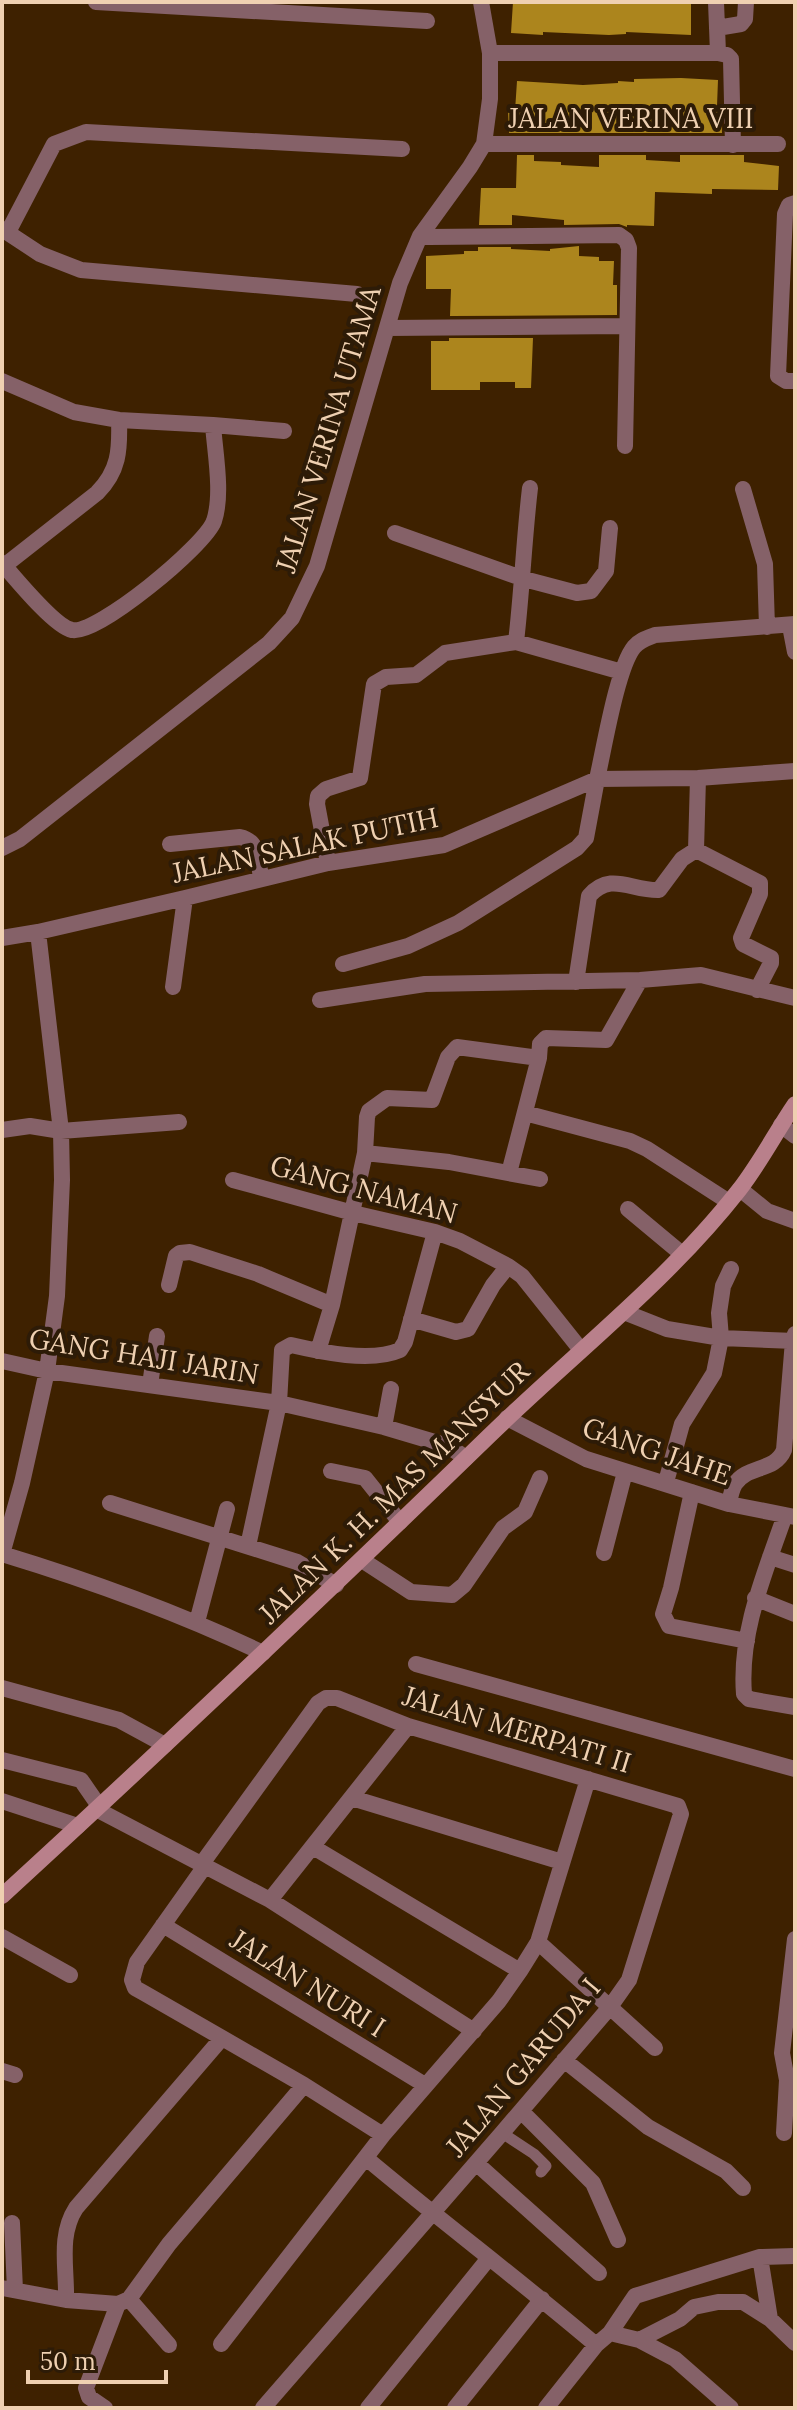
<svg xmlns="http://www.w3.org/2000/svg" width="797" height="2410" viewBox="0 0 797 2410" font-family="Lora,serif">
<style>
.building{fill:#ac851d}
.lines{fill:none;stroke-linecap:round;stroke-linejoin:round}
.lane{stroke:#856168;stroke-width:11}
.street{stroke:#856168;stroke-width:16}
.secondary{stroke:#b9808b;stroke-width:16}
.labels{text-anchor:middle;stroke-width:8;stroke-linejoin:round;paint-order:stroke}
.street-label{font-size:28px;fill:#efd0b1;stroke:#2d1b07}
</style>
<rect width="100%" height="100%" fill="#3e2100"/>
<path class="building" d="M513,2H691V35L626,32V34L609,35L543,32V35L511,33Z
M681,78L718,80L717,106H721L722,133H509L508,111H515L517,81L583,85L618,83V81L634,82V79Z
M517,155H534V161L561,162V165L599,167V155H646V160L680,162V155H744V162L779,166L778,190L712,189V194L655,192L654,226L627,225V227L619,224L564,225V220L512,215V225H479L481,188H516Z
M579,246V256L599,257V261H614L613,285H617V315L450,316L451,289H426V256L464,254V251H478V247H511V249L550,251V249Z
M449,338H533L531,388H515V382H480V390H431V341H449Z"/>
<g class="lines">
<path class="lane" d="M502,2133L534,2154L546,2166L541,2172"/>
<path class="street" d="M96,2L427,21
M716,2L718,53
M717,28L741,24L745,19L746,2
M490,53H718L727,55L731,59L733,145
M484,144H778
M795,203L789,205L785,214L778,376L786,381H795
M2,229L40,254L81,270L357,294
M8,232L54,144L86,132L402,149
M420,236L429,237L619,235L626,240L629,248L625,446
M387,328L626,326
M2,381L74,412L119,420L213,425L284,431
M743,489L765,564L767,627
M395,533L524,579L577,593L591,591L606,571L610,528
M2,563C15,578 55,627 72,630C97,635 205,546 214,521C223,494 215,453 213,425
M4,566L97,493C119,471 120,450 119,420
M790,626L795,652
M516,642C522,591 524,539 530,488
M170,844L240,837C260,841 258,862 261,878
M2,848L20,839L269,643L292,618L317,566L400,283L420,236L470,167L484,144L490,99V53L481,2
M696,850L760,883V894L741,938L743,944L771,958V963L757,990
M328,863L317,804L318,796L326,789L360,778L374,684L386,677L416,675L445,653L516,642L622,672
M2,938L38,932L185,898L328,863L444,845L597,779C604,749 617,668 634,647C640,640 647,638 655,635L795,624
M343,964L408,946L458,923L577,848L586,838L597,779L698,778L795,771
M576,982L589,896C611,871 631,891 659,890L682,859L696,850L698,778
M173,987L185,898
M320,1000L425,984L640,980L701,975L795,998
M525,1113L630,1141L647,1149L729,1202
M781,1125L795,1136
M2,1130L30,1126L61,1131L179,1122
M365,1153L449,1162L540,1179
M509,1173L539,1058L540,1044L546,1038L606,1040L640,980
M233,1180L353,1213L435,1232L460,1241L508,1266L522,1276L581,1350
M740,1189L767,1211L795,1221
M628,1209L682,1254
M169,1285L176,1256L180,1253L190,1252L258,1274L332,1305L318,1351
M332,1305L365,1153L367,1117L369,1111L387,1098L432,1100L448,1057L457,1047L539,1058
M624,1312L667,1329L721,1338L795,1341
M411,1319L456,1332L468,1329L493,1285L508,1266
M2,1361L47,1371L279,1403L384,1427L448,1446L466,1458
M150,1385L157,1336
M507,1418L586,1459L729,1504L795,1517
M384,1427L391,1389
M331,1471L365,1478L400,1522
M666,1482L682,1424L714,1373L721,1338L719,1313L723,1286L731,1269
M692,1492L671,1588L663,1614L669,1626L747,1641
M110,1503L297,1562L336,1585
M729,1504C730,1498 732,1489 735,1484C747,1465 775,1472 784,1450L793,1341L795,1334
M785,1515C765,1573 739,1632 744,1694L749,1699L795,1707
M248,1546L279,1403L282,1350L291,1345C321,1352 371,1363 400,1350L405,1342L435,1232
M604,1553L625,1472
M2,1554L22,1483L47,1371L57,1296L62,1180L61,1131L38,932
M2,1554C91,1581 179,1613 263,1653
M770,1557L795,1565
M362,1560L411,1592L452,1595L464,1585L503,1528L525,1512L540,1478
M755,1598L795,1614
M197,1622L227,1509
M416,1664L795,1769
M2,1688L119,1720L165,1745
M2,1760L81,1780L99,1806
M352,1798L562,1862
M2,1801L78,1826
M96,1809L270,1900L474,2031
M313,1847L520,1971
M270,1900L408,1726
M163,1925L425,2085
M2,1937L70,1975
M538,1942L655,2048
M564,2060L648,2127L726,2171L743,2188
M2,2071L15,2075
M521,2111L593,2183L618,2240
M784,2133L787,2080L782,2053L795,1939
M366,2158C442,2222 521,2281 596,2345
M476,2163L599,2273
M12,2223L15,2290
M760,2257L770,2319
M2,2288L66,2300L118,2304L129,2299L169,2244L304,2085
M129,2299L169,2345
M66,2300C67,2268 58,2236 76,2208L222,2038
M610,2333L635,2296L760,2257L795,2256
M639,2340L680,2319L694,2307L718,2302H743L770,2319L795,2343
M221,2344L383,2135L499,2001L520,1971L538,1942L588,1779
M105,2408L89,2397L86,2388L118,2304
M263,2408L502,2133L610,2007L629,1980L681,1814L678,1806L408,1726L337,1698H326L318,1703L206,1858L205,1866L137,1962L132,1980L135,1988L144,1993L304,2085L383,2135
M368,2408L489,2258
M455,2408L542,2299
M546,2408L596,2345L610,2333L639,2340L675,2359L731,2408"/>
<path class="secondary" d="M2,1896C167,1745 329,1591 490,1435C573,1354 667,1282 739,1190C760,1163 776,1132 795,1104"/>
</g>
<g class="labels">
<g class="street-label">
<text x="631" y="128">JALAN VERINA VIII</text>
<text transform="translate(328 429) rotate(-73)" y="10">JALAN VERINA UTAMA</text>
<text transform="translate(305 845) rotate(-12)" y="10">JALAN SALAK PUTIH</text>
<text transform="translate(364 1189) rotate(15)" y="10">GANG NAMAN</text>
<text transform="translate(144 1356) rotate(9)" y="10">GANG HAJI JARIN</text>
<text transform="translate(657 1451) rotate(19)" y="10">GANG JAHE</text>
<text transform="translate(394 1492) rotate(-44)" y="10">JALAN K. H. MAS MANSYUR</text>
<text transform="translate(517 1729) rotate(17)" y="10">JALAN MERPATI II</text>
<text transform="translate(308 1983) rotate(32)" y="10">JALAN NURI I</text>
<text transform="translate(523 2067) rotate(-50)" y="10">JALAN GARUDA I</text>
</g>
</g>
<rect width="797" height="2410" fill="none" stroke="#efd0b1" stroke-width="8"/>
<path d="M28 2370v12h138v-12" fill="none" stroke="#efd0b1" stroke-width="4"/>
<text x="40" y="2370" font-size="24" fill="#efd0b1" stroke="#2d1b07" stroke-width="6" paint-order="stroke">50 m</text>
</svg>
